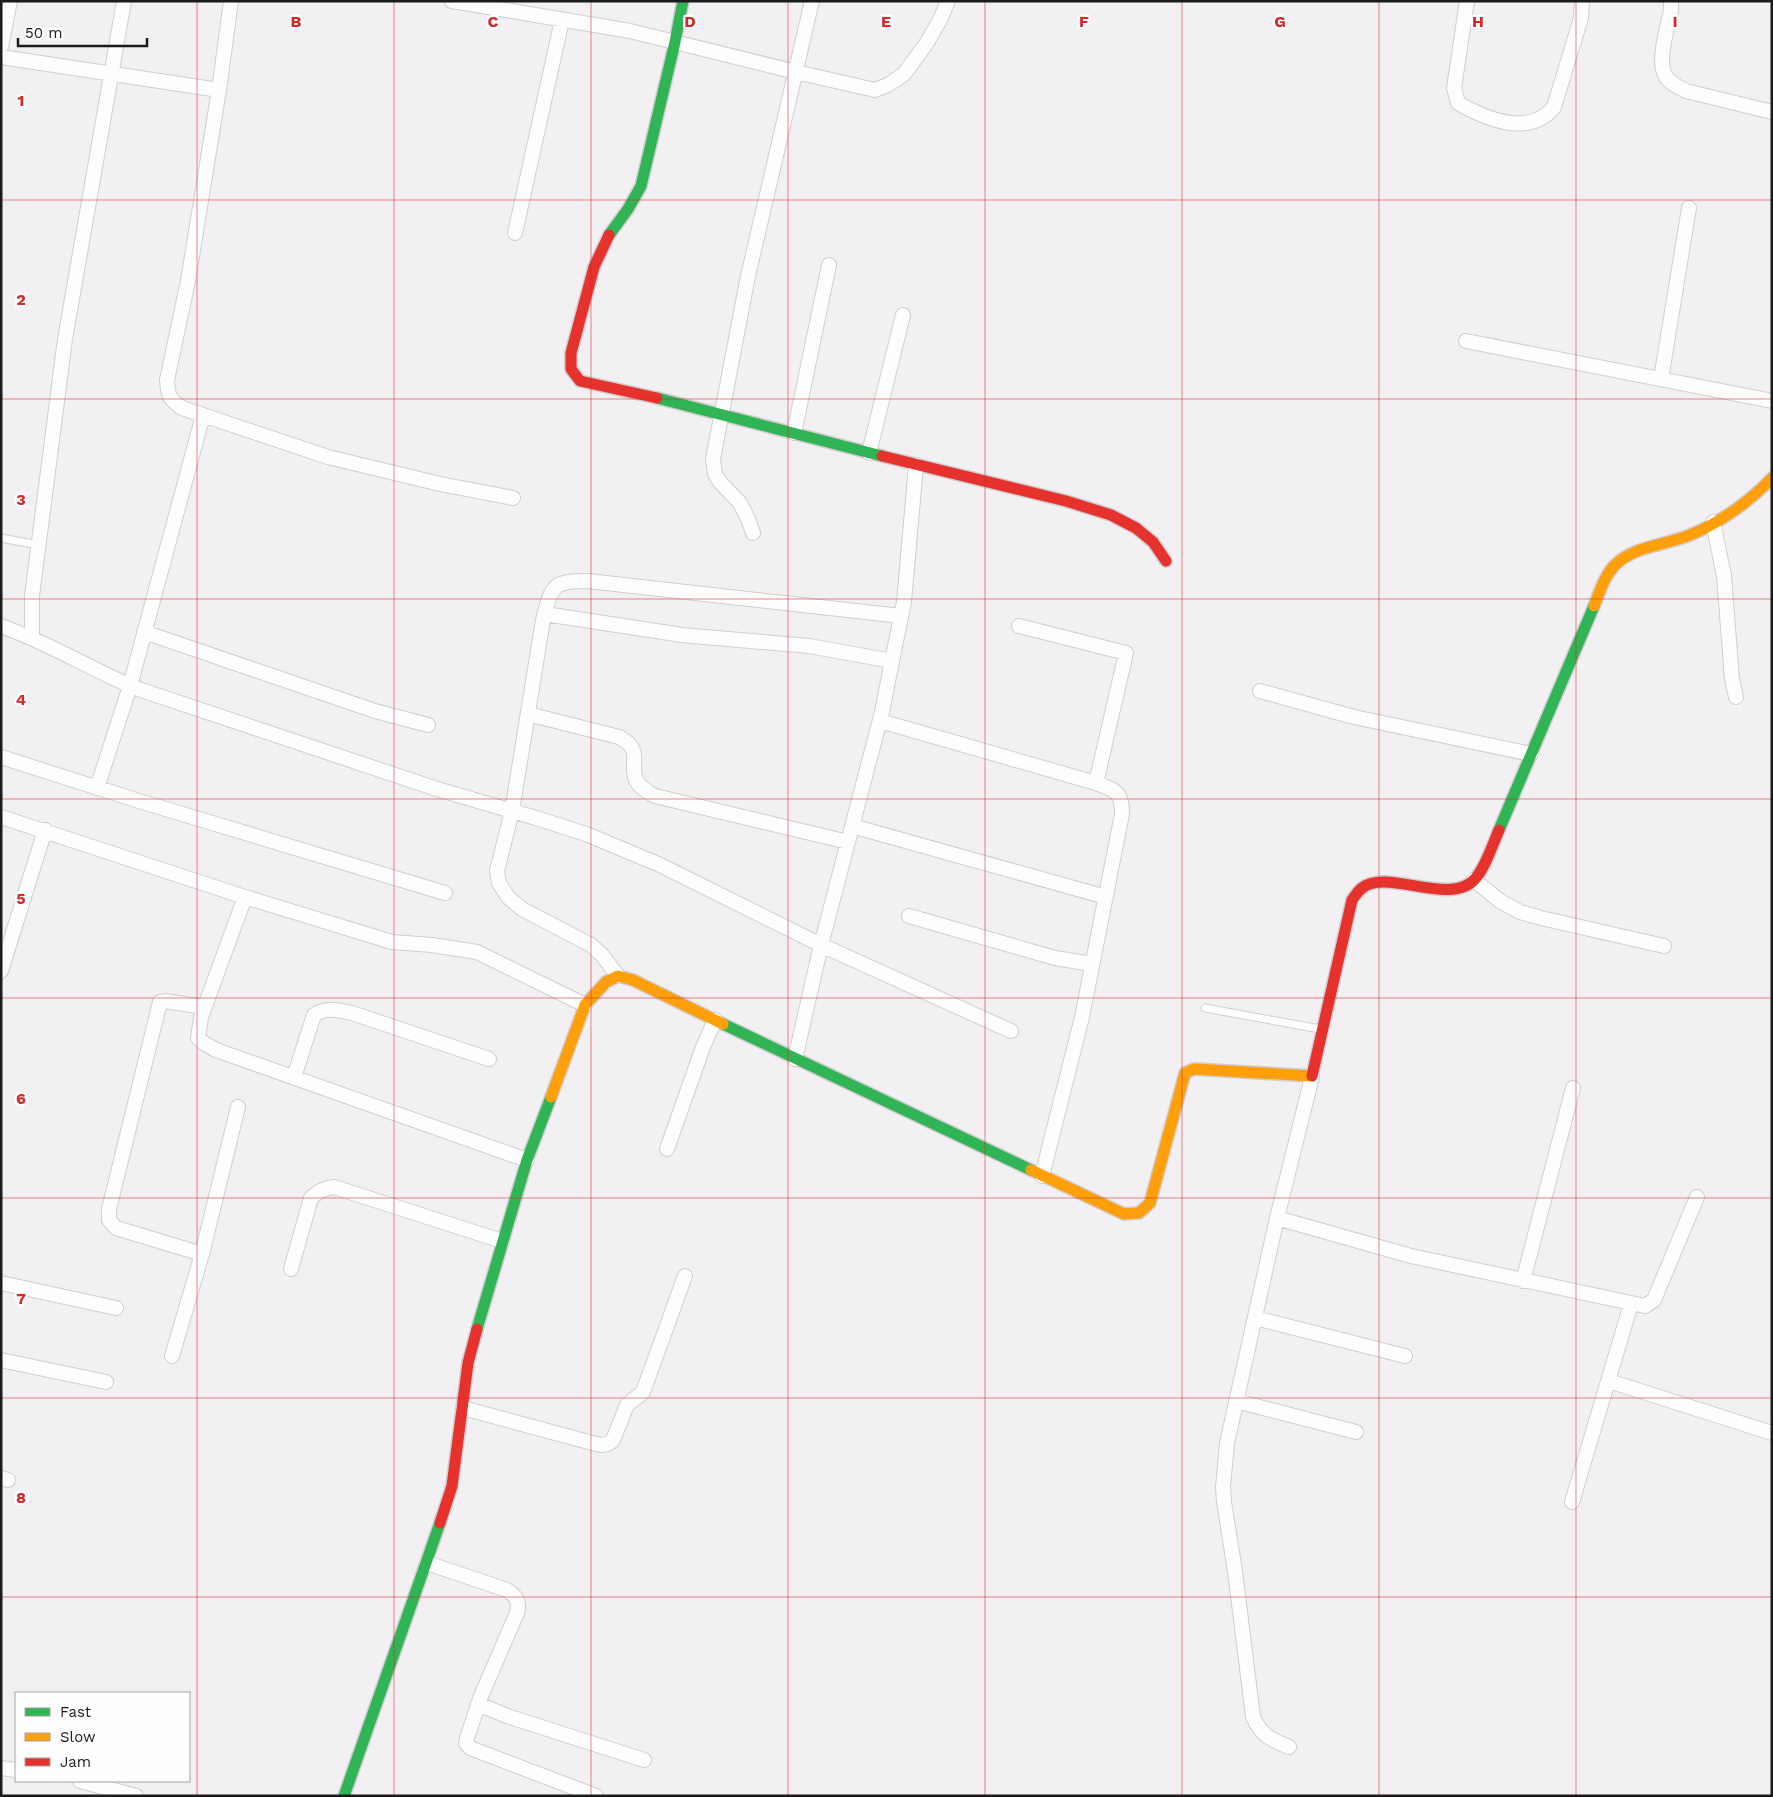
<svg xmlns="http://www.w3.org/2000/svg" width="1773" height="1797" viewBox="0 0 1773 1797" font-family="'Work Sans',sans-serif">
<style>
.lines{fill:none;stroke-linecap:round;stroke-linejoin:round}
.lane-casing{stroke:#d0ced0;stroke-width:9}
.street-casing{stroke:#d0ced0;stroke-width:16}
.fast-casing{stroke:#d0ced0;stroke-width:14}
.slow-casing{stroke:#d0ced0;stroke-width:14}
.jam-casing{stroke:#d0ced0;stroke-width:14}
.lane{stroke:#fdfdfd;stroke-width:7}
.street{stroke:#fdfdfd;stroke-width:14}
.fast{stroke:#30b455;stroke-width:11}
.slow{stroke:#ff9f0a;stroke-width:11}
.jam{stroke:#e5322d;stroke-width:11}
.grid{fill:none;stroke:#d62828;stroke-width:1;stroke-opacity:0.55}
.grid-label{font-size:16px;text-anchor:middle;font-weight:bold;fill:#d62828;stroke:#fefdff;stroke-width:4.5;stroke-linejoin:round;paint-order:stroke}
</style>
<rect width="100%" height="100%" fill="#f2f0f3"/>
<g class="lines">
<defs>
<path id="lane" d="M1,538L38,545
M1205,1008L1320,1029"/>
<path id="street" d="M452,1L630,31L796,72L875,90L888,85L904,74L926,44L940,20L948,1
M1467,1L1454,88L1458,103C1486,119 1529,138 1554,107L1581,18L1582,1
M1671,1V10C1668,27 1657,58 1665,75C1669,83 1678,87 1686,91L1772,112
M1,47L10,1
M1,57L219,90L231,1
M219,90L188,281L167,380C168,396 169,399 182,408L328,457L440,484L513,498
M515,233L562,20
M1466,341L1772,401
M1661,379L1689,208
M794,433L829,265
M869,453L903,315
M1713,522L1724,576L1732,679L1736,697
M753,533L748,519L740,503L720,482L715,474L713,459L748,276L812,1
M545,614L682,635L809,646L892,661
M1,626C50,643 93,671 141,690L437,789L536,818L586,834L658,864L821,945L1011,1031
M1019,626L1126,653L1096,783
M144,632L375,711L428,725
M32,638V596L65,339L124,1
M1260,691L1354,717L1531,754
M528,714L619,737C644,750 629,762 636,780C640,788 648,792 655,796L848,842
M880,721L1096,783C1116,791 1122,791 1122,814L1082,1017L1042,1176
M1,757L139,801L445,893
M97,788L130,686L203,415
M1,817L245,897L392,942L432,945L477,952L585,1005
M852,826L1106,897
M1474,880L1500,901L1520,912L1541,918L1664,946
M245,897L201,1017L198,1038L204,1043L216,1050L527,1160
M909,916L1055,958L1092,964
M1,971L45,830
M618,976L602,955L591,945L522,909L508,897L499,883L497,871L512,811L543,620C552,586 551,581 588,581L901,616
M795,1059L821,945L882,712L892,661L904,602L916,465
M294,1077L314,1015C327,1007 337,1010 352,1013L489,1059
M667,1149L703,1047L715,1020
M1277,1218L1411,1256L1645,1306L1654,1300L1697,1197
M202,1254L116,1228L109,1220V1209L160,1002L165,1001L204,1007
M291,1269L311,1198C319,1191 324,1188 334,1187L502,1241
M1523,1281L1573,1088
M1,1283L116,1308
M1255,1318L1405,1356
M172,1356L202,1254L238,1107
M1,1360L106,1382
M1609,1381L1772,1433
M1236,1401L1356,1432
M463,1408L596,1444C603,1446 608,1445 613,1440L627,1405L643,1392L685,1276
M1,1478L8,1480
M1572,1502L1631,1304
M427,1563L507,1590C516,1596 520,1601 517,1613L481,1696L467,1738L466,1743L470,1748L596,1796
M478,1704L507,1716L644,1760
M1289,1747C1270,1739 1262,1736 1253,1717L1235,1571L1224,1502L1223,1487L1227,1443L1277,1218L1312,1077
M1,1768L16,1770
M80,1781L136,1796"/>
<path id="fast" d="M609,235L628,209L641,186L675,42L683,1
M657,398L882,456
M1499,830L1594,606
M723,1024L1031,1170
M477,1329L527,1160L551,1097
M344,1796L440,1523"/>
<path id="slow" d="M1594,606C1600,592 1604,576 1615,565C1634,546 1666,545 1690,535C1720,523 1750,501 1772,478
M551,1097L585,1005L606,982L618,976L633,980L723,1024
M1031,1170L1124,1214L1139,1213L1150,1203L1185,1073L1194,1069L1312,1076"/>
<path id="jam" d="M609,235L594,267L571,353V369L580,381L657,398
M882,456L1066,501L1111,515L1136,528L1153,542L1166,561
M1312,1076L1352,900C1355,896 1358,891 1362,888C1387,868 1450,907 1475,879C1486,866 1492,846 1499,830
M440,1523L452,1486L468,1363L477,1329"/>
</defs>
<use href="#lane" class="lane-casing"/>
<use href="#street" class="street-casing"/>
<use href="#fast" class="fast-casing"/>
<use href="#slow" class="slow-casing"/>
<use href="#jam" class="jam-casing"/>
<use href="#lane" class="lane"/>
<use href="#street" class="street"/>
<use href="#fast" class="fast"/>
<use href="#slow" class="slow"/>
<use href="#jam" class="jam"/>
</g>
<path class="grid" d="M197,1V1796M394,1V1796M591,1V1796M788,1V1796M985,1V1796M1182,1V1796M1379,1V1796M1576,1V1796M1,200H1772M1,399H1772M1,599H1772M1,799H1772M1,998H1772M1,1198H1772M1,1398H1772M1,1597H1772"/>
<g class="grid-label">
<text x="296" y="27">B</text>
<text x="493" y="27">C</text>
<text x="690" y="27">D</text>
<text x="886" y="27">E</text>
<text x="1084" y="27">F</text>
<text x="1280" y="27">G</text>
<text x="1478" y="27">H</text>
<text x="1675" y="27">I</text>
<text x="21" y="106">1</text>
<text x="21" y="305">2</text>
<text x="21" y="505">3</text>
<text x="21" y="705">4</text>
<text x="21" y="904">5</text>
<text x="21" y="1104">6</text>
<text x="21" y="1304">7</text>
<text x="21" y="1503">8</text>
</g>
<rect width="1773" height="1797" fill="none" stroke="#1c1b1c" stroke-width="5"/>
<rect x="15" y="1692" width="175" height="90" fill="#fefdff" stroke="#a4a3a4"/>
<rect x="25" y="1708" width="25" height="8" fill="#30b455" stroke="#a4a3a4"/>
<text x="60" y="1717" font-size="15" fill="#1c1b1c">Fast</text>
<rect x="25" y="1733" width="25" height="8" fill="#ff9f0a" stroke="#a4a3a4"/>
<text x="60" y="1742" font-size="15" fill="#1c1b1c">Slow</text>
<rect x="25" y="1758" width="25" height="8" fill="#e5322d" stroke="#a4a3a4"/>
<text x="60" y="1767" font-size="15" fill="#1c1b1c">Jam</text>
<path d="M18 38v8h129v-8" fill="none" stroke="#1c1b1c" stroke-width="2.5"/>
<text x="25" y="38" font-size="15" fill="#1c1b1c" stroke="#fefdff" stroke-width="4" paint-order="stroke">50 m</text>
</svg>
